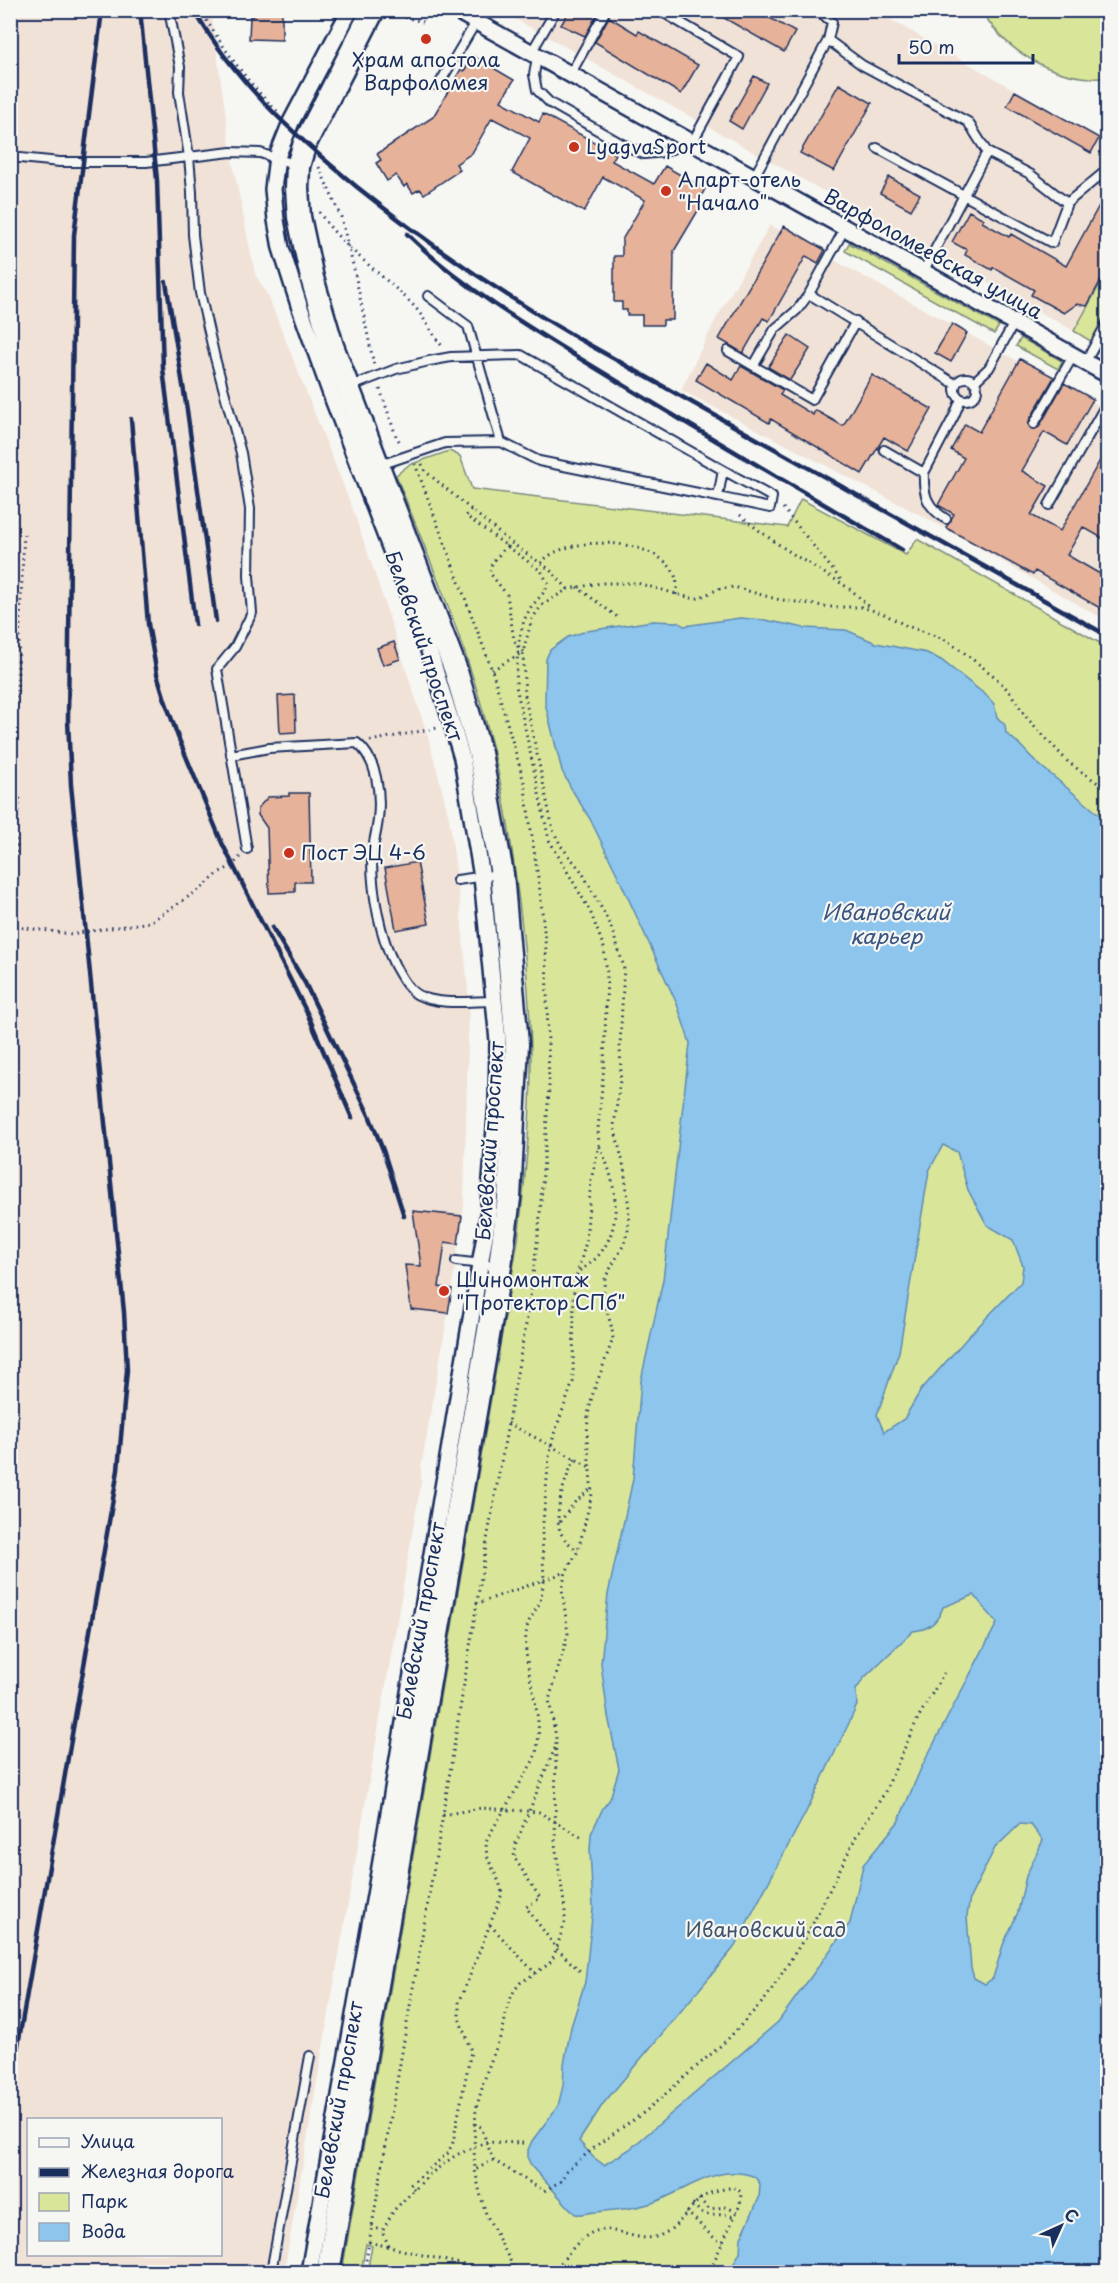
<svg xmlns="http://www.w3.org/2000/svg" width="1118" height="2283" viewBox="0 0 1118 2283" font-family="'Playpen Sans',sans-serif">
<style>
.built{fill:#f1e2d7;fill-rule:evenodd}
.green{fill:#d9e699;stroke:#7a8a7c;stroke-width:1.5}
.water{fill:#8dc5ec;stroke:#5f89b3;stroke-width:1.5;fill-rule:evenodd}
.building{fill:#e6b299;stroke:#1b2f5e;stroke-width:1.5}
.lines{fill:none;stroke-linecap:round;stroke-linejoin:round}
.lane-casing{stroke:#1b2f5e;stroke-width:12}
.street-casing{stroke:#1b2f5e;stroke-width:20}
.secondary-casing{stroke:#1b2f5e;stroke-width:27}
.path{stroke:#1b2f5e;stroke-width:3;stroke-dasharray:1.5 4.5;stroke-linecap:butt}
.lane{stroke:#f6f6f2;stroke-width:8}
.street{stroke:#f6f6f2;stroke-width:15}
.secondary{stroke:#f6f6f2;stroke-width:22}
.rail{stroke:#1b2f5e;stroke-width:4.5}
.poi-dot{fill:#c8321e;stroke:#f6f6f2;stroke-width:2}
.labels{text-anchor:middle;stroke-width:4.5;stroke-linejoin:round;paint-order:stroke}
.poi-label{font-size:20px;fill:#1b2f5e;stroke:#f6f6f2;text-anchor:start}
.street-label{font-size:20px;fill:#1b2f5e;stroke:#f6f6f2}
.park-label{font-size:20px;fill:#41546a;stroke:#f6f6f2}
.water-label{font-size:21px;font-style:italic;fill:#385482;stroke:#f6f6f2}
</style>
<rect width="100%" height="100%" fill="#f6f6f2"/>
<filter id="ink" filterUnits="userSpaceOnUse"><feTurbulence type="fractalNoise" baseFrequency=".0167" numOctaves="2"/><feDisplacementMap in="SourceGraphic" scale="12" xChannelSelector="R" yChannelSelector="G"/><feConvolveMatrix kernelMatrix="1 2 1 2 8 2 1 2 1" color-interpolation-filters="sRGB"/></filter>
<g filter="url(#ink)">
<path class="built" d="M11,11H211L232,160L255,274L268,296L353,510L376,577L429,740L449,817L459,894L469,1001L464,1205L448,1313L421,1468V1483L284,2272H11ZM28,2120H220V2254H28Z
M501,11H875L1107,142V272L1074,331Z
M770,225L1107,410V621L928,519L681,390L714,323Z"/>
<path class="green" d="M982,11H1107V78C1057,81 1007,54 982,11Z
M849,243L999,326L994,334L845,251Z
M1107,272V351L1074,331Z
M1021,338L1062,361L1058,369L1016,346Z
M449,451L460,456L472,489L787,527L801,499L906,555L917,539L1107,647V2272H367L372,2246L366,2244L361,2272H342L518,1240C525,1182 531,1122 531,1063C531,1012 526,960 520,910C512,846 503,784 486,722C464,638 428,557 396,475L409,465Z"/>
<path class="water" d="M740,618L765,620L805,628L846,630L876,643L927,653L941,660L987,696L994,704L997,717L1005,725L1006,733L1018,743L1036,762L1107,821V2272H729L740,2252L741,2238L759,2198L760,2184L755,2177C716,2162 687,2191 652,2203C631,2210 618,2209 597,2212C588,2212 584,2215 575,2214L532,2167L528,2159V2150L532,2141L558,2106L563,2086L564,2064L571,2027L585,1982L593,1908L590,1850L591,1834L603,1808L610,1799L619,1769L608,1716L601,1664L605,1623L608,1594L633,1479L641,1380L663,1280L690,1043L677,1004L617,874L590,819L572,790L562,771L545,703L546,659L550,650L568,637L587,631L653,621L678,622L684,626ZM943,1145L957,1152L968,1190L987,1225L1013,1240L1023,1266L1021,1282L967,1338L921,1390L904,1419L884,1432L877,1415L899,1352L929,1171ZM974,1595L997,1623L922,1766L898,1822L863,1865L850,1923L778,2022L630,2149L604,2165L593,2157L579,2141L603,2104L733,1949L806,1812L849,1723L857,1705L856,1690L864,1678L913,1631C929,1630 938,1622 943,1607ZM1020,1824L1031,1825L1043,1840L1026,1876L1018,1912L1003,1945L993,1978L985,1984L974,1978L971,1968L967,1916L970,1898L995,1848Z"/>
<path class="building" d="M255,10H282V40L249,39L250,16H254Z
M570,10L599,11L585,36L561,25Z
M710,10H756L795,32L784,52Z
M609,17L637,34L639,31L698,65L681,94L595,42Z
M473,56L514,80L501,101L539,122L543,114L616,154L612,161L654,184L665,166L705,189L698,202L702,204L674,251L673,320H663V325H642V315H627V310H622V302H614V256H622V240L645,200L603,177L584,212L512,172L530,138L492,118L472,153L456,164L460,170L424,194L420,189L413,193L407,184L404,187L396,175L387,181L376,163L381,160L377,154L433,117L461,69L464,71Z
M754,76L767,83L742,129L729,121Z
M839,84L872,103L834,171L800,153Z
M1015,91L1099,138L1091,153L1007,106Z
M889,177L920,194L911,210L880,193Z
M1107,191V269L1087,306L1077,304L1064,313L1031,295L1034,290L993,267L992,270L965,255L967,250L952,242L969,211L984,219L982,222L1009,237L1011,234L1066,266Z
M784,226L825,250L818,263L806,256L769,321L763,318L743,353L719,339Z
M952,324L967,333L951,362L935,353Z
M789,335L810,349L790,380L768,367Z
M1020,359L1054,377L1029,421V426L1032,429L1039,427L1064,383L1093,399L1067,445L1044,432L1022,471L1048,486L1031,515L1060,531L1107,448V541L1083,527L1067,555L1107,578V612L1035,571L1033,575L946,528L954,514L938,505L964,458L951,450L965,424L979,432Z
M706,363L733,380L741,366L783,390L780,395L813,415L815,410L843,426L872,375L932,409L908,451L884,437L862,474L771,419L769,423L696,380Z
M394,642L400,659L383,665L377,648Z
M295,695L296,732L280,733L278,696Z
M289,793H309L311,882H295V892L269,893L267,828L258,815V808L268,797L289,796Z
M417,862L429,924L396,930L385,868Z
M413,1211L462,1216L458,1244L445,1242L439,1287L452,1289L448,1313L411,1309L405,1265L421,1266Z"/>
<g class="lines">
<defs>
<path id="lane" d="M169,10L180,67L179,92L189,157L192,192L193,235L200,293L215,358L241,453L250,509L249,576L252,613L235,647L217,669L247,849
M659,10L739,57L692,143
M817,10L832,22L828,40L862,65L968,122L987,152L1030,174L1067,203L1108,169
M531,53L556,10
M537,57L534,75L537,90L550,103L622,144L644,154L665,152L689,141
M570,75L606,10
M438,86L476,22
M877,148L1052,243L1067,203
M10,157L60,162H146L231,152L260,153L297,165
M754,177L828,40
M923,272L987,152
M809,294L955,384
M428,296L468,326L501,442
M728,351L812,400L856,321
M1085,363L1108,321
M754,365L775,329L797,310L809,294L845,228
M955 389a11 11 0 1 1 22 0a11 11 0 1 1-22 0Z
M974,382L989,368L1014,323
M349,387L396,369L429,361L451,357L521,355L723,470L718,497L539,461L501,442L445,443L380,465
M1034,424L1073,356
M884,450L924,473
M718,497L770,508L772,497L723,470
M1049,505L1108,401
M946,519C927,507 923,495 924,473L954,416L961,399
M231,755L269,748L357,743C377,759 381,794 378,819C377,832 372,846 372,860C372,894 380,936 395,966C401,976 407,989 418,995C440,1006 470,1001 494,1001
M457,880L500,874
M456,1261L499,1266
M271,2272L310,2056"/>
<path id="street" d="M455,10L1108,375
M309,2272L380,1867L488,1217L497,1103L498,1041L482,877L462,758L452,724L426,641L331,394L299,305L281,248L276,220L273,189L277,157L291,122L350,10"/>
<path id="secondary" d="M328,2272L500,1266L509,1198L517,1044L502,874L480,753L455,668L332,346L312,278L299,217L297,188L298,166L305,143L373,10"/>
</defs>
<use href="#lane" class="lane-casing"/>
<use href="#street" class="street-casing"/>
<use href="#secondary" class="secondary-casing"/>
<path class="path" d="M200,10C223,47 246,82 278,112
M393,14L423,22
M319,167L341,217L354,269L374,365
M319,212C343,249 382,273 412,304C424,316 431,333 442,346
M380,389L396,436L401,444
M422,464L425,471L510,542L549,569L568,589
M783,508L841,580
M740,515C763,535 788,551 814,567C837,581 852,587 870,609
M541,563C568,529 689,538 676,595
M577,587L620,619
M492,670L523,652L514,640L507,595L490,573L492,563L510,542
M10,733L17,691L24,532
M370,741L437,728
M10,794L20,796L15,834L17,847L10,898
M10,926L72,934L150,922L202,888L220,872L232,866L240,857
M580,1271C586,1266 593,1262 598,1256C626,1224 615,1178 599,1145
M508,1423L590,1467
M575,1459C566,1475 552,1515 561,1533C564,1540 573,1547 578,1551
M560,1522L575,1502L592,1488
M476,1604L566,1572
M555,1748L516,1843L514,1857L540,1898L526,1907L557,1949L581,1972
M443,1815L481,1808L539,1812L584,1839
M490,1925L536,1974
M474,2124L481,2127L493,2160L475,2170
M493,2160L544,2191L561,2181L566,2171L600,2143L646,2111L727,2040L767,1997L809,1931L856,1837L884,1794L918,1718L944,1673
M414,2189L410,2185L448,2153L453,2142L471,2051L459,2018V2003L502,1894C500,1874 482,1861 487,1839L533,1761C550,1724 522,1673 526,1634L528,1623L540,1602L544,1581L542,1533L549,1457L554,1434L573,1382L574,1285L586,1242L591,1180L599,1145L598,1129L604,1066L607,974L604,948L590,911L549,840L516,686L518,645L524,620L531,607L545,591L548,583L541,571L466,516L471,510
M699,2199L709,2209L726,2207L737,2212
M693,2204C708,2223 716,2210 734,2217
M686,2212C699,2221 709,2237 723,2243
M372,2225L382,2232
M369,2242L493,2272
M389,2246L382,2232L394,2210L430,2174L456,2155L486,2142L524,2143
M364,2272L443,1815L487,1540L528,1313L539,1228L549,1089L546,950L540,891L524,782L492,670L415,464
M516,2272L486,2214L480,2193L475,2170L474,2147L476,2109L487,2071L503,2030L508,2004L514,1991L520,1983L549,1964L554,1956L565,1922V1909L555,1844L556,1737L549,1700L568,1634L562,1588L566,1572L578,1551L592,1494L587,1438L588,1415L592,1396L613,1339L612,1329L603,1296L605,1278L623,1246L628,1230L629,1209L624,1167L614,1126L621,1073L620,1046L624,967L610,924L582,872L561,846L553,830L525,697L523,652L532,619L542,605L568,589L601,583H637L691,598H698L719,589L734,587L776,599L830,607H861L882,613L907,626L944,639L958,648L994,676L1009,691L1027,718L1069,763L1108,790
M553,2272C565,2259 578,2237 596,2231C615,2225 639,2245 661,2235C686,2224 689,2198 719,2190C725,2189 731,2187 737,2188L741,2193L740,2205L709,2272"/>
<use href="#lane" class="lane"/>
<use href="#street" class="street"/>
<use href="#secondary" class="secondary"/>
<path class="rail" d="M140,10L157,180L163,369L195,624
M194,10C236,83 293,134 357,187C427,243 501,294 579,339L1108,636
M407,234C468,293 540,334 612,378C708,437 805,493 902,550
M166,282L187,410L216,621
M131,419L148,624L157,674L165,700L178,737L222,843L308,1015L352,1118
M272,927L305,983L369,1115L383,1150L404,1216
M10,2091L118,1470L127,1370L124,1312L71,785L68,720L74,235L102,10"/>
</g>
</g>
<g class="poi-dot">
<circle cx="426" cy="39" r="6"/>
<circle cx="574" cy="147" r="6"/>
<circle cx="666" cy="191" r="6"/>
<circle cx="289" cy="853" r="6"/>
<circle cx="444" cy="1291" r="6"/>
</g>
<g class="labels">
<g class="poi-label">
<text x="426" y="67" text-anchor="middle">Храм апостола<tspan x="426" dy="23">Варфоломея</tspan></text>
<text x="586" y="154">LyagvaSport</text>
<text x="678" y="187">Апарт-отель<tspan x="678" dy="23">"Начало"</tspan></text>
<text x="301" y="860">Пост ЭЦ 4-6</text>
<text x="456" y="1287">Шиномонтаж<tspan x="456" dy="23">"Протектор СПб"</tspan></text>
</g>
<g class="street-label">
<text transform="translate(933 254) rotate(29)" y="7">Варфоломеевская улица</text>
<text transform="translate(424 646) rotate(71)" y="7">Белевский проспект</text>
<text transform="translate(490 1141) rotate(-86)" y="7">Белевский проспект</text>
<text transform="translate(421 1621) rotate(-80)" y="7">Белевский проспект</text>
<text transform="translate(339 2100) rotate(-80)" y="7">Белевский проспект</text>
</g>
<g class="park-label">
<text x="766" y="1937">Ивановский сад</text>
</g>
<g class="water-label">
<text x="886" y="920">Ивановский<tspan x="886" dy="24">карьер</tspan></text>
</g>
</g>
<rect width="1118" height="2283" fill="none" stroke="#f6f6f2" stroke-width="36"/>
<rect x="18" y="18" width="1082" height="2247" fill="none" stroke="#1b2f5e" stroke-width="2" filter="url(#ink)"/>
<rect x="27" y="2118" width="195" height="138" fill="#f6f6f2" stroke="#9ea6b7" stroke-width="1.5"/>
<rect x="39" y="2138" width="30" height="9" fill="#f6f6f2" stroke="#9ea6b7" stroke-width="1.5"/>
<text x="81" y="2148" font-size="18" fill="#1b2f5e">Улица</text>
<rect x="39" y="2168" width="30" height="9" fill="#1b2f5e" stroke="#9ea6b7" stroke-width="1.5"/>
<text x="81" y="2178" font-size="18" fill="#1b2f5e">Железная дорога</text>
<rect x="39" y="2193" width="30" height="18" fill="#d9e699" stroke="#9ea6b7" stroke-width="1.5"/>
<text x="81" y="2208" font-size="18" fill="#1b2f5e">Парк</text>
<rect x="39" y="2223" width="30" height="18" fill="#8dc5ec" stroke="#9ea6b7" stroke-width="1.5"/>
<text x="81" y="2238" font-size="18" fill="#1b2f5e">Вода</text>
<g transform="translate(1061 2226) rotate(45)" stroke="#f6f6f2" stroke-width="4.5" paint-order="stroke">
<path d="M0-4.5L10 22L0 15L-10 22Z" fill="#1b2f5e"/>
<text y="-9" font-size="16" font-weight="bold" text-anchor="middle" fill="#1b2f5e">С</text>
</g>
<path d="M899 54v9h134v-9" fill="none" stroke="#1b2f5e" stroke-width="3"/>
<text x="908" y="54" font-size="18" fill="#1b2f5e" stroke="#f6f6f2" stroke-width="4.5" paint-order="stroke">50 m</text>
</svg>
